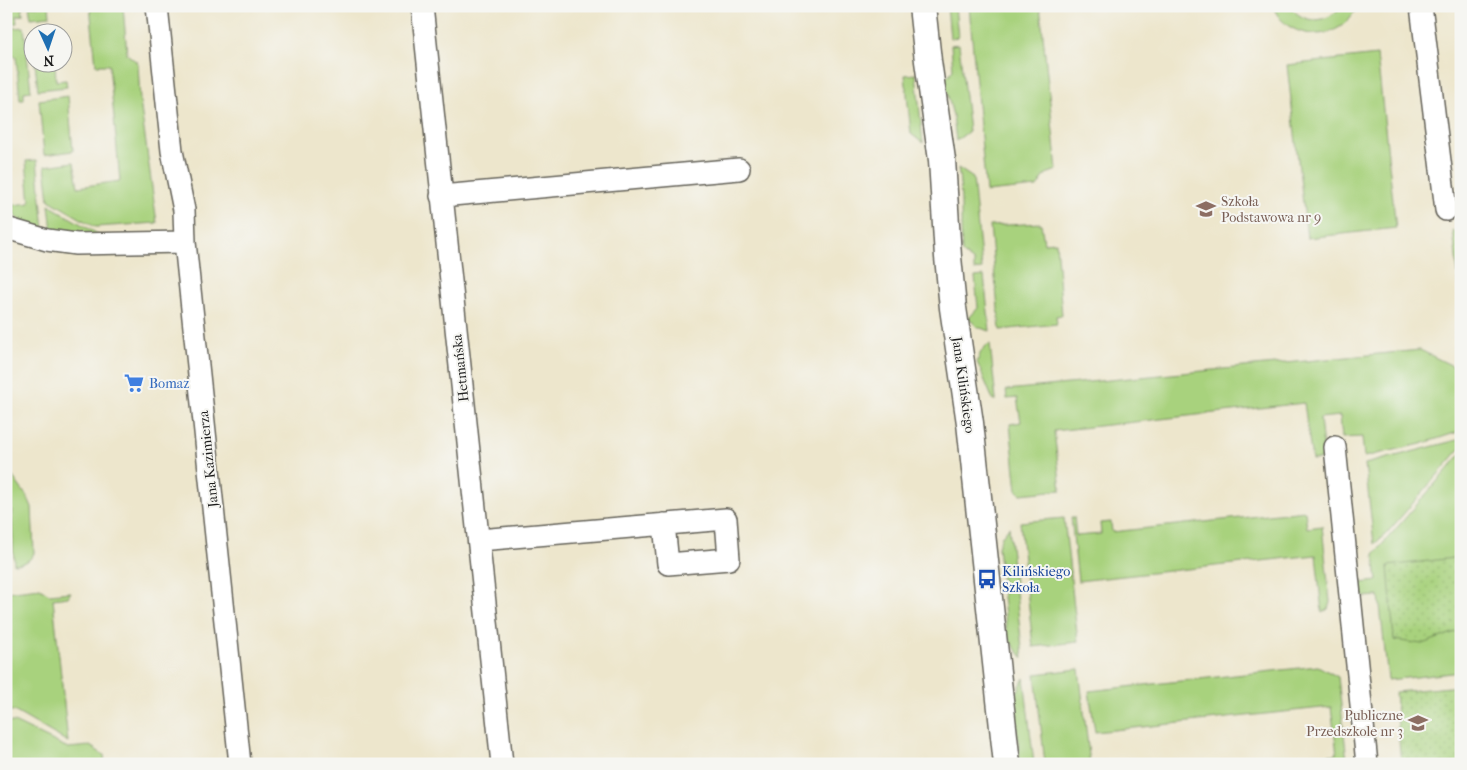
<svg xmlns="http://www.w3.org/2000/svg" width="1467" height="770" viewBox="0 0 1467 770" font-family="'IM FELL French Canon',serif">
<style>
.green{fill:#a8d27d;stroke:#62774c}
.park{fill:url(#park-dots);stroke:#62774c}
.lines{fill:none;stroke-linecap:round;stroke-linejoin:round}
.minor-casing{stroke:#65635a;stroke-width:24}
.tertiary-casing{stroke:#65635a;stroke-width:29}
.minor{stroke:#fff;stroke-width:21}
.tertiary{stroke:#fff;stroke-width:26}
.labels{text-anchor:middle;stroke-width:4;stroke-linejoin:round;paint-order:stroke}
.education-label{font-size:14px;fill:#785e54;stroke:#f6f6f2;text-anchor:start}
.street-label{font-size:14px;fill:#1c1c1c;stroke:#f6f6f2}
.shop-label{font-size:14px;fill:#366cbe;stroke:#f6f6f2;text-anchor:start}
.transit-label{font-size:14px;fill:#164399;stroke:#f6f6f2;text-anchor:start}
</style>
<defs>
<pattern id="park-dots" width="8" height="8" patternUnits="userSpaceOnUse" patternTransform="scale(1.25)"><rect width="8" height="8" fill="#a8d27d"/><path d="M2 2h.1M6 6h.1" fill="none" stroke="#90b46b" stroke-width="1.8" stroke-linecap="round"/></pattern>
</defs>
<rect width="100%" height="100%" fill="#f6f6f2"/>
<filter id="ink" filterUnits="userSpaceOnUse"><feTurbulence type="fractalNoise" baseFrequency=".02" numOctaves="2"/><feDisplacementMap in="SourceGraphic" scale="10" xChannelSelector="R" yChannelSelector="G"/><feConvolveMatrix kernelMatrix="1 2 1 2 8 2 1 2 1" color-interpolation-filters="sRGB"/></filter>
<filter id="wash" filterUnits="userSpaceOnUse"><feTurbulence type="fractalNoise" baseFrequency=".0096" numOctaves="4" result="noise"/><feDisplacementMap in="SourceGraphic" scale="20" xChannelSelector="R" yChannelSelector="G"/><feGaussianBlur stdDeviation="1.12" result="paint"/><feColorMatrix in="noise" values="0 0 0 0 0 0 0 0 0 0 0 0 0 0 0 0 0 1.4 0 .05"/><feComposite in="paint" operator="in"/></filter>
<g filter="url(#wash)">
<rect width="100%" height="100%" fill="#ede6cc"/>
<path class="green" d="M6,6H22L23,15L16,16L17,23L6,24Z
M29,6H49L50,16L31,18Z
M90,6H123L127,54L138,63L140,101L157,223L95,227L49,200L45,166L74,162L78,187L120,181L109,65H96Z
M947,6H955L958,37L950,38Z
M969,6H1040L1057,170L1046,174L1037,187L986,192Z
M1273,6H1290C1303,25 1328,24 1341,6H1358C1353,14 1348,22 1340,27C1317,42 1282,32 1273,6Z
M24,27L31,91L24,92V100H20L16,56L6,57V29Z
M959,44L969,131L956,141L953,116L944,80L953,70L951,45Z
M1377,55L1396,228L1307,238L1287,65Z
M35,63H55L56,81L66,80L67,87L38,90Z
M916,74L923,143L911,134L905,75Z
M68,96L73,151L44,155L39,100Z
M37,160L44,229L20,221L15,216L13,205L30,203L26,161Z
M958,168L973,178L982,269L974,270V262L962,253C960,225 963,196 958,168Z
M49,205L101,236L52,231Z
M1041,223L1044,243L1056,242L1062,315L1056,316L1057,324L1000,330L990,226Z
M1453,230L1461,235V301Z
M984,276L990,331L977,327L969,318L978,308L975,277Z
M990,344L996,400H993L977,362C980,355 981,347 990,344Z
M1420,350L1461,370V431L1421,444L1364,457L1362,437L1342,438L1340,416L1320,418L1324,459L1312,460L1304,403L1054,431L1061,490L1021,494L1017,491L1010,424L1021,422L1017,398L1007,399L1006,390Z
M1461,439V448L1386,534L1374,544L1365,464Z
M1461,454V672L1388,680L1379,596L1362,597L1359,595L1358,585L1360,583L1377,581L1374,554Z
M10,473L28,498L32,507L34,553C30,562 24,563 14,564Z
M1305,511L1307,528L1322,526L1330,602L1328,609L1322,613L1316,555L1078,581L1071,517H1074L1076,536L1101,534L1100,523L1111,522L1112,532Z
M1064,518L1078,642L1033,647L1020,522Z
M1009,527L1023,658L1014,647L1007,636L998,547L1002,536Z
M40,588L49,594L71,592L68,597L53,599L68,742L14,711H6V592Z
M1318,666L1338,677L1347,761L1345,764H1306V758L1337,754L1331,707L1095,732L1089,691Z
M1079,669L1090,764H1045L1035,674Z
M1024,678L1034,764H1020L1014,699Z
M6,722H14L68,748L90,746L104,755L105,764H6Z"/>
<path class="park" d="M1461,557V630L1422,644L1394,640L1388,566Z
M1461,686V764H1401L1395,692Z"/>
</g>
<g filter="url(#ink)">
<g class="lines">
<defs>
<path id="minor" d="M157,6L172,151L184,210L185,242L240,764
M422,6C447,259 477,511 502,764
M1421,6L1446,210
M441,196L739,169
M6,228L47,240L76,244L185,242
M1335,447L1367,764
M479,540L726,519L729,559L668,564L664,524"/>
<path id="tertiary" d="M922,6L928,61L942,160L948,257L953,308L970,423L1007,764"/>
</defs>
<use href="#minor" class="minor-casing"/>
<use href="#tertiary" class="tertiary-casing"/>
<use href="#minor" class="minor"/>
<use href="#tertiary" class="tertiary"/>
</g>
</g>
<defs>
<symbol id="school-bare" viewBox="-9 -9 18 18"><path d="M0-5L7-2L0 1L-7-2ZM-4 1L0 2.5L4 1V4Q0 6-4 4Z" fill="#8d6e63" stroke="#f6f6f2" stroke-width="2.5" paint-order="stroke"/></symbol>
<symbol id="supermarket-bare" viewBox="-9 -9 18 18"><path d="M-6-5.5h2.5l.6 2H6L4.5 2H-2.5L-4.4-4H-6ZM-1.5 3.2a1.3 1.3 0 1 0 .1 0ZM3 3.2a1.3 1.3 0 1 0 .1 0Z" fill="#3f7fe0" stroke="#f6f6f2" stroke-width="2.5" paint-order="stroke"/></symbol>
<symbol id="bus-bare" viewBox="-9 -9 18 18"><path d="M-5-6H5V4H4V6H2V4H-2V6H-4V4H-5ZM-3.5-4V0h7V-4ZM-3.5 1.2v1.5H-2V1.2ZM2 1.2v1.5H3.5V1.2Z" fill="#1a4fb4" stroke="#f6f6f2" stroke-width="2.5" paint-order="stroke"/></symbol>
</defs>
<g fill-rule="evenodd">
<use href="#school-bare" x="1192" y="195" width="28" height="28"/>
<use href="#supermarket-bare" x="120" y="369" width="28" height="28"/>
<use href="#bus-bare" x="973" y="565" width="28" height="28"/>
<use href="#school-bare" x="1404" y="709" width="28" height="28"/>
</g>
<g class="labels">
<g class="education-label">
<text x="1221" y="206">Szkoła<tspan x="1221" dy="16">Podstawowa nr 9</tspan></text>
<text x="1403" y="720" text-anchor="end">Publiczne<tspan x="1403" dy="16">Przedszkole nr 3</tspan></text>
</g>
<g class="street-label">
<text transform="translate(460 368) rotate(-96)" y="5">Hetmańska</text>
<text transform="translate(964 385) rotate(82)" y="5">Jana Kilińskiego</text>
<text transform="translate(208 459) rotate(-96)" y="5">Jana Kazimierza</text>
</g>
<g class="shop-label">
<text x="149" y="388">Bomaz</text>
</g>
<g class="transit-label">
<text x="1002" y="576">Kilińskiego<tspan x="1002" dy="16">Szkoła</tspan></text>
</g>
</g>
<rect width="1467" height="770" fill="none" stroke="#f6f6f2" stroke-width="25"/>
<g transform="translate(48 48) rotate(177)"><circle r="24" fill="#f6f6f2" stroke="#9f9f9c"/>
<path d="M0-4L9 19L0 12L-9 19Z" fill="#1f6fb2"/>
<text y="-8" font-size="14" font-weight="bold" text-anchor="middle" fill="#1c1c1c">N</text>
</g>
</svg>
